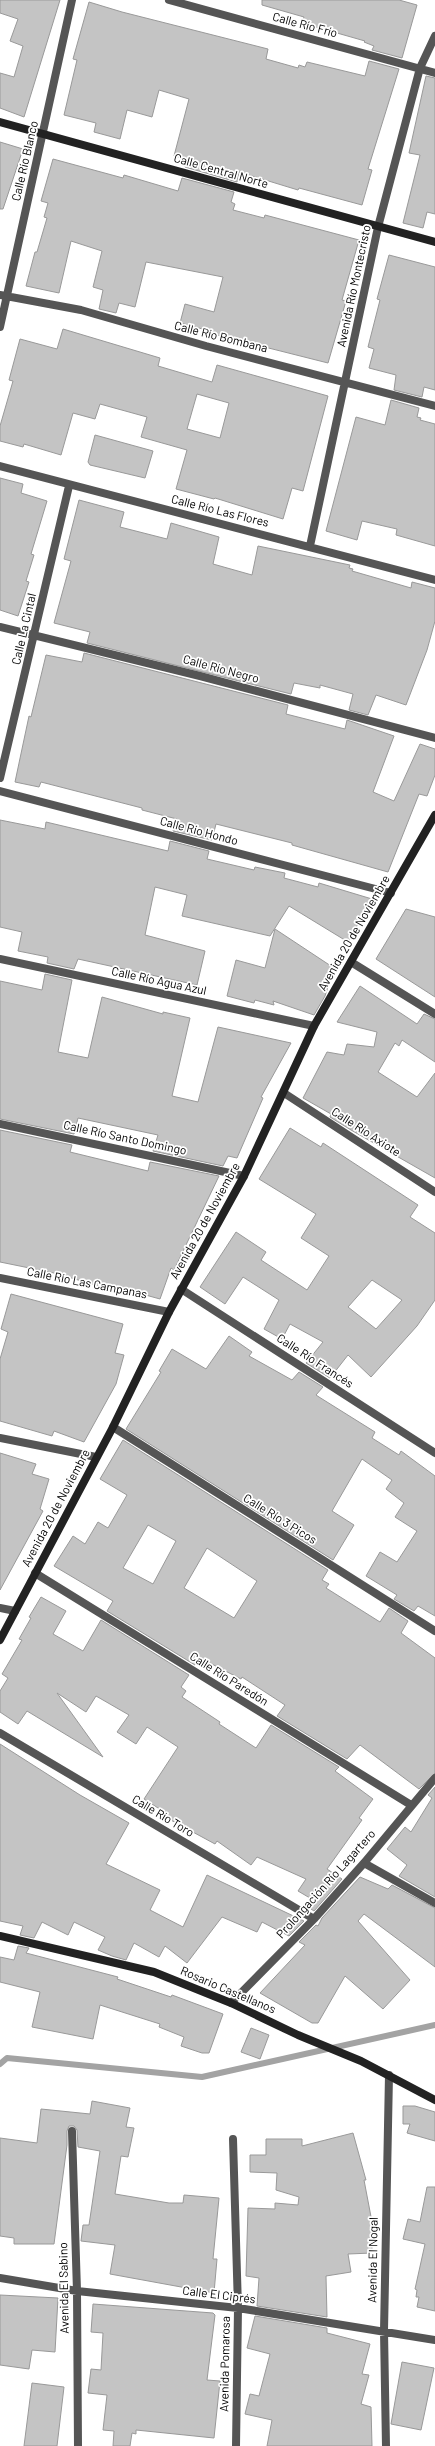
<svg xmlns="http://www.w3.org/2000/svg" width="435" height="2446" viewBox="0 0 435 2446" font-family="Barlow,sans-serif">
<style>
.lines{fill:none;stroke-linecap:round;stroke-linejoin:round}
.stream{stroke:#a3a3a3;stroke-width:6}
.building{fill:#c4c4c4;stroke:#999;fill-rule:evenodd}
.street{stroke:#555;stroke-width:8}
.secondary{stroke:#222;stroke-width:8}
.labels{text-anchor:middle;stroke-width:3.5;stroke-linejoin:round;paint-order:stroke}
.street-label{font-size:12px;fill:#000;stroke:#fff}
</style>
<rect width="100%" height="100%" fill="#fff"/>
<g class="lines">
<path class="stream" d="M0,2064L7,2058L202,2077L435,2025"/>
</g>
<path class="building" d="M0,0H60L24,117L0,108V73L14,77L23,46L10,41L18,19L0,13Z
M262,0H399L417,5L402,58L372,50L374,46L364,42L365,41L302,23L304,17L262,5Z
M89,2L122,12L268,49L266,59L298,68L299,65L305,67L307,62L365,76L369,61L399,69L368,169L372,170L362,205L299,188L298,190L239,172L237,182L185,167L187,159L174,156L189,99L159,90L152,117L127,110L120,139L94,132L96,123L64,115L77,60L73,59Z
M426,76L435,78V214L427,212L423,228L403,223L420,155L409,153Z
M0,142L23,149L3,209H0Z
M53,159L123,178L124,175L178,191L182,178L234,192L231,202L235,204L233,210L264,218L265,215L359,240L342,300L346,301L328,363L209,333L210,331L180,323L185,304L214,312L223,277L146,262L135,307L119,303L116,313L99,309L103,290L93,287L102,251L71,241L59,293L26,286L35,252H37L47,218L44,217L48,203L41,201Z
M389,255L435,267V390L424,387L422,397L394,390L396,375L369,368L374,349L368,347L380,300L377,299Z
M63,329L160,358L158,366L212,382L217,365L328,396L303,491L292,488L283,519L215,498L214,499L176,489L187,450L141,437L147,417L100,404L95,419L73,413L61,455L24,444L23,447L0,441V426L13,381L9,380L20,339L57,349ZM197,394L229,403L220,438L187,429Z
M391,400L419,408L417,417L421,418L420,420L435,424V546L396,535L397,529L362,521L357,540L326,531L356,417L385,425Z
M95,435L153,451L145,478L90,465L88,462Z
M0,478L23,484L21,493L47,501L31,554L34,555L26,581L29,582L18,616L0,610Z
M79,500L124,512L120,527L167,539L171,523L219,537L213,564L252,575L258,546L350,565L349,568L353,569L352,571L411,588L412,582L435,588V621L427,650L406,705L376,695L368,715L349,710L353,694L320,685V688L294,683L291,694L87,643L90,632L54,623L71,561L64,559Z
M84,653L288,705L286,714L345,729L347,720L394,736L373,792L394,801L420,744L435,749V775L427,796L419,794L388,872L292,845V843L216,824L212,840L173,831L177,819L142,810V808L41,782L39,787L15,782L29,716L31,717L46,655L82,662Z
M0,820L45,829L46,822L168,851L170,841L209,851L207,859L254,870L255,867L285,873L284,878L318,887L319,883L372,899L348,942L289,906L270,936L182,916L187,895L155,887L145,935L205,951L197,985L78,959L74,969L47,963L48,957L18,951L22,932L0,927Z
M406,909L435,917V997L376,959Z
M275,929L334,968L325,996L314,1015L273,1001L274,1005L255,1000L254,1003L227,996L236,960L265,968Z
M45,974L72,980L58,1052L88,1058L102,997L163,1014V1012L190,1018L172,1096L198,1102L218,1027L291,1043L261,1097L263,1098L237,1158L228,1156L223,1166L153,1151L158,1135L78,1118L74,1134L0,1119V981L42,990Z
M360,986L417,1024L424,1014L435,1019V1062L402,1040L399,1046L395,1043L378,1072L417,1097L435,1073V1178L351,1130L330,1117L331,1114L303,1098L327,1052L344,1055L347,1044L374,1047L377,1032L337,1022Z
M290,1128L321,1147L323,1143L418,1205L410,1217L435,1233V1300L417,1326L371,1377L348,1355L330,1378L306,1363L323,1342L290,1324L282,1339L264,1329L279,1300L243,1277L225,1304L200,1287L236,1232L266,1252L261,1260L307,1290L329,1256L301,1238L316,1214L259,1179ZM372,1280L402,1300L376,1329L348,1307Z
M0,1130L72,1145L70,1152L148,1171L150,1162L219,1176L174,1270L171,1268L160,1299L131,1291L130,1295L54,1273L0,1262Z
M11,1294L123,1324L115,1353L124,1355L116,1384L84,1442L54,1431L52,1436L0,1421V1359L8,1332L1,1329Z
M229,1336L252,1352L249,1356L292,1380L299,1372L323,1387L316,1395L319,1397L375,1432L372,1438L399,1455L401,1451L435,1476V1616L418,1606L414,1611L394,1599L397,1595L366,1576L380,1552L397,1562L417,1531L395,1517L404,1503L386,1489L392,1480L362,1459L332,1511L354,1525L333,1560L126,1429L161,1372L159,1371L172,1349L206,1369Z
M123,1440L328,1570L322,1580L329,1584L326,1588L380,1622L389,1608L408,1621L401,1633L435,1658V1773L419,1789L360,1745L347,1759L277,1716L285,1705L242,1677L241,1679L200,1658L195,1665L107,1611L113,1601L54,1566L73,1536L85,1544L98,1522L108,1528L127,1495L100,1479ZM148,1525L176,1541L153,1584L123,1568ZM207,1548L257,1581L234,1618L184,1588Z
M0,1453L36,1464L32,1474L49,1479L40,1509L43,1511L0,1590Z
M41,1597L66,1611L53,1634L83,1651L101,1620L189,1675L181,1687L186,1691L182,1697L220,1722L219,1724L256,1748L271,1725L339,1767L335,1771L373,1799L359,1818L362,1820L327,1869L342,1879L314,1911L311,1909L315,1901L298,1891L306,1879L257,1857L251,1865L217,1841L215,1844L167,1818L169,1815L144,1799L178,1747L147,1727L136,1744L117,1732L129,1715L96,1696L86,1712L57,1693L103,1757L27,1711L18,1724L0,1712V1691L8,1678L2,1674L22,1640L19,1639L31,1618L29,1617Z
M0,1744L80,1795L129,1823L106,1864L160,1890L150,1910L183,1927L207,1875L304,1921L289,1936L262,1922L257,1932L222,1917L187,1963L165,1946L159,1957L134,1943L126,1960L112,1956L98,1950L105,1937L74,1922L68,1935L42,1922L34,1938L20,1935L23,1926L0,1921Z
M435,1787V1897L399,1876L407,1865L387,1849L405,1827L411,1832L432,1798L428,1795Z
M360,1877L388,1889L392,1885L435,1908V1967L364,1914L358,1921L410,1980L383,2009L345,1976L318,2023H312L260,1993L305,1945L299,1942L316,1925L318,1926L322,1918Z
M18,1946L29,1948L26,1953L118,1977L117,1979L171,1997L172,1995L223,2014L209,2053H202L181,2046L184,2037L159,2027L160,2024L100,2005L93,2039L32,2027L40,1992L0,1982V1957L14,1960Z
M251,2028L269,2035L260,2059L241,2052Z
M92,2101L130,2108L126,2127L134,2128L128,2157L121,2156L115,2194L169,2203H183L184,2195L219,2198L213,2259H217L214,2293L110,2274L115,2245L81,2241L83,2225H89L100,2151L78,2147L77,2130L74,2126H69L67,2131V2145L54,2244H14V2238L0,2236V2138L37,2143L41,2109L90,2114Z
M403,2106H415L435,2112V2141L407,2133L410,2124H403Z
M353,2133L366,2180H364L372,2222V2253L348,2254L351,2272L326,2276L327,2317L257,2306L259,2278L246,2276L248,2208L275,2209V2203L298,2205L299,2197L276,2190L277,2173L250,2172V2155H266V2139H302V2146Z
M427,2187H435V2311L417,2307L419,2297H416L417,2290L415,2289L425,2244L403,2239L408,2219L420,2222Z
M0,2295L58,2298L55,2352L32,2350L29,2369L0,2365Z
M93,2304L213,2313L215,2315L207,2380L220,2381L214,2438L136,2430V2434L132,2433L130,2446H113L114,2431L103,2430L107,2395L88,2393L91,2369L101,2370L103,2333L91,2332Z
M255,2316L327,2328V2333L370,2344L362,2374L369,2375L361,2404L371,2407L372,2446H267L272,2420L245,2414L250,2394L259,2396L270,2354L247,2348Z
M402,2362L434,2368L421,2430L391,2424Z
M32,2383L64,2387L57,2446H24Z"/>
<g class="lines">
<path class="street" d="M169,0L435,73
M0,295L81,310L206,346L435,406
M0,327L72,0
M0,466L435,580
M310,546L378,227L420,68L435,36
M0,627L200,676L435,738
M0,778L69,486
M0,791L391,893
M0,959L314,1026
M351,962L435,1014
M284,1093L435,1192
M0,1124L244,1176
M0,1278L169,1312
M181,1289L435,1453
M113,1427L435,1631
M0,1438L96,1457
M35,1573L411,1805
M0,1608L15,1611
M0,1733L314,1919
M364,1863L435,1903
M231,2003L314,1919L364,1863L435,1778
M72,2131L77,2291L78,2446
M233,2139L238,2308L236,2446
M0,2278L77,2291L238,2308L435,2340
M386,2446L384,2331L389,2075"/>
<path class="secondary" d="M0,122L435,242
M0,1640L113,1427L169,1312L244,1176L314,1026L435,815
M0,1936L154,1972L231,2003L298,2035L361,2061L435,2100"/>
</g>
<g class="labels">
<g class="street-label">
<text transform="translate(305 25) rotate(15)" y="4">Calle Río Frío</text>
<text transform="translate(25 161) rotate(-77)" y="4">Calle Río Blanco</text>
<text transform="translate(221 171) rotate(16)" y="4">Calle Central Norte</text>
<text transform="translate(354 286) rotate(-78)" y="4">Avenida Río Montecristo</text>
<text transform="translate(221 337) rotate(14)" y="4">Calle Río Bombana</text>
<text transform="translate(220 511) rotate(14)" y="4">Calle Río Las Flores</text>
<text transform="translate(24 629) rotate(-77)" y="4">Calle La Cintal</text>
<text transform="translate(221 669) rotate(15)" y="4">Calle Río Negro</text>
<text transform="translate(199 831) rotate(15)" y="4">Calle Río Hondo</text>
<text transform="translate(354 933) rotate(-60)" y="4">Avenida 20 de Noviembre</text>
<text transform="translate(159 981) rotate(12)" y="4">Calle Río Agua Azul</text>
<text transform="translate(366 1132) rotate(33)" y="4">Calle Río Axiote</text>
<text transform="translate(125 1138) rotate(12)" y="4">Calle Río Santo Domingo</text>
<text transform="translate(205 1221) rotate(-61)" y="4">Avenida 20 de Noviembre</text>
<text transform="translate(87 1283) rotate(11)" y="4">Calle Río Las Campanas</text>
<text transform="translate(315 1361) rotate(33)" y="4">Calle Río Francés</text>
<text transform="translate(56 1508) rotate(-62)" y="4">Avenida 20 de Noviembre</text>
<text transform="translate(280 1519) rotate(32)" y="4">Calle Río 3 Picos</text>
<text transform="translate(229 1679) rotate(32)" y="4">Calle Río Paredón</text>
<text transform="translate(163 1816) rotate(31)" y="4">Calle Río Toro</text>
<text transform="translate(326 1884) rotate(-48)" y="4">Prolongación Río Lagartero</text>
<text transform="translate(228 1990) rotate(23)" y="4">Rosario Castellanos</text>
<text transform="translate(373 2260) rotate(-89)" y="4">Avenida El Nogal</text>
<text transform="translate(64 2288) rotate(-91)" y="4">Avenida El Sabino</text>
<text transform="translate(219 2295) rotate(7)" y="4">Calle El Ciprés</text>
<text transform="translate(225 2364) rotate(-89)" y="4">Avenida Pomarosa</text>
</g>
</g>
</svg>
